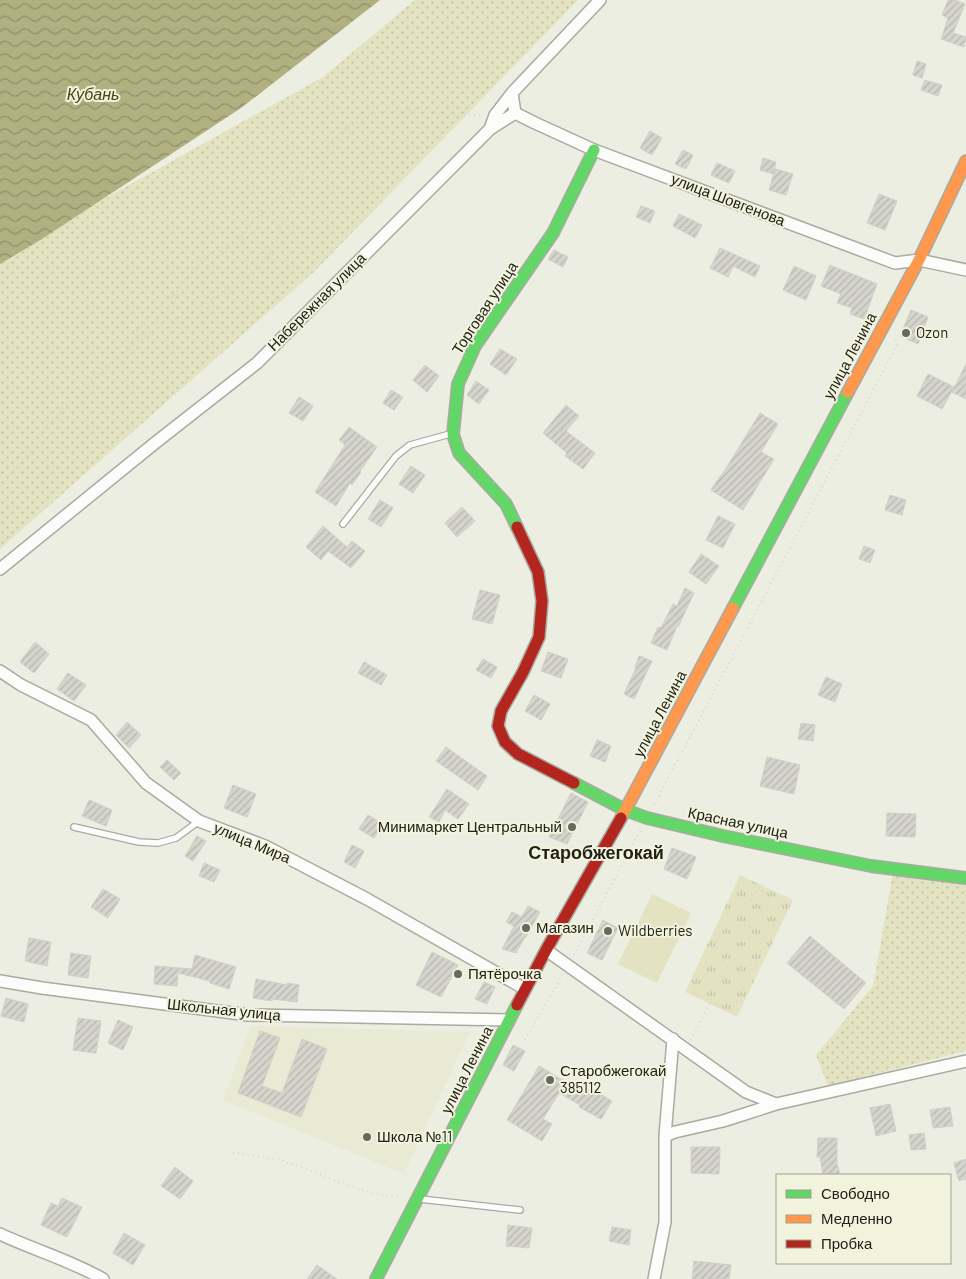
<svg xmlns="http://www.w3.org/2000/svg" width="966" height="1279" viewBox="0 0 966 1279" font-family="Barlow,sans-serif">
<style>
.built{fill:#e9ead4}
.grass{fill:url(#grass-dots)}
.park{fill:url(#park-tufts)}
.garden{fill:#e3e3c1}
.water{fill:url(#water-waves)}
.building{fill:url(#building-hatch);stroke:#cfd0c6}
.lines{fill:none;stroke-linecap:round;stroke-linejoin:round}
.lane-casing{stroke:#a9aaa1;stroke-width:8}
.street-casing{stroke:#a9aaa1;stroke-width:14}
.fast-casing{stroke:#a9aaa1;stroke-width:14}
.slow-casing{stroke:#a9aaa1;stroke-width:14}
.jam-casing{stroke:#a9aaa1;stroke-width:14}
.path{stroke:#d7d7d4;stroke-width:2;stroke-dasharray:1 4;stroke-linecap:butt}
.lane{stroke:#fcfcfb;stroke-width:5.5}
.street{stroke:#fcfcfb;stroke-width:11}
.fast{stroke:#63d668;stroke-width:11}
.slow{stroke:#ff974d;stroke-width:11}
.jam{stroke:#b3261e;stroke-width:11}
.poi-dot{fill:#68695f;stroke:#f2f3dd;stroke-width:2}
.labels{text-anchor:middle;stroke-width:4;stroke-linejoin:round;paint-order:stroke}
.street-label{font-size:15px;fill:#212119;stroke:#f2f3dd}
.poi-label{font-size:15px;fill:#212119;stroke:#f2f3dd;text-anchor:start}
.water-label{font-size:16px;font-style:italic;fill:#484714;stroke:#f2f3dd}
.quarter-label{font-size:18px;font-weight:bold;fill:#212119;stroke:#f2f3dd}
</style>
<defs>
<pattern id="grass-dots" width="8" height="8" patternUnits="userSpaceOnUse" patternTransform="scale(1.25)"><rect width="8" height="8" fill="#e3e3c1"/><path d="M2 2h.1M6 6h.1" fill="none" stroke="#c2c2a5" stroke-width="1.8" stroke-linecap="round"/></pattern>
<pattern id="park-tufts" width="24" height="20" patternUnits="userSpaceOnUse" patternTransform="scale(1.25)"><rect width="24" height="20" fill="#e3e3c1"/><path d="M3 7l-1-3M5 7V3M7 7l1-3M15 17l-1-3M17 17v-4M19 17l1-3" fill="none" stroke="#c2c2a5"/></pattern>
<pattern id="water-waves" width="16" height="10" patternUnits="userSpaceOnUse" patternTransform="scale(1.25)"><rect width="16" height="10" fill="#b1b080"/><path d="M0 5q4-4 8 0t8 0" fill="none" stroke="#908f68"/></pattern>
<pattern id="building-hatch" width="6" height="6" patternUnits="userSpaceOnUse" patternTransform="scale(1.25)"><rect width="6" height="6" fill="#d5d5cd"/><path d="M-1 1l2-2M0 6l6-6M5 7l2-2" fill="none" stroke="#b7b7af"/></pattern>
</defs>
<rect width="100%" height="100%" fill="#edeee2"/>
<path class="built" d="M250,1026L470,1032L404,1174L223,1100Z"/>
<path class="grass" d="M415,0H578L315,271L0,549V257L323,77Z
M893,873L966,882V1051L828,1086L816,1055L873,986Z"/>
<path class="park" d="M740,875L793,900L737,1017L685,992Z"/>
<path class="garden" d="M652,894L691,913L657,983L618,964Z"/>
<path class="water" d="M0,0H380L241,108L42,239L0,264Z"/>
<path class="building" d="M948,0H955L965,4L953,33L966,37L964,47L941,39L948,18L942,15Z
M917,61L926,64L922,78L913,75Z
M925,80L942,85L938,96L921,90Z
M650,131L662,138L652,155L640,148Z
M683,150L693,155L686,169L675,164Z
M763,158L776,162L773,174L760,170Z
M717,163L735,171L729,183L711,175Z
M775,169L793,174L786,195L769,190Z
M879,194L897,201L885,230L867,223Z
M641,206L655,211L650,223L636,217Z
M679,214L702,225L695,238L673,226Z
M720,248L760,266L755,277L733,266L728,277L710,268Z
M554,250L568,257L563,267L548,259Z
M830,265L877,284L864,319L850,314L852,308L837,303L841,294L821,286Z
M794,266L816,276L806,300L783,290Z
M911,310L928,317L918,344L900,336Z
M500,349L517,359L506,375L490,364Z
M966,364V399L952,392Z
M425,365L439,376L427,392L413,380Z
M928,374L954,387L942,409L917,396Z
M476,381L489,390L479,404L467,395Z
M391,390L403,397L394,410L383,403Z
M299,397L313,406L303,421L289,413Z
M566,405L579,416L566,431L595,453L583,469L565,456L567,453L543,433Z
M760,413L778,424L761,452L774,459L743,510L711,490L721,475H722Z
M349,427L377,447L360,471L361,472L352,485L350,483L336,506L315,492L345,445L339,440Z
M411,466L425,475L413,493L399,484Z
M890,495L906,500L902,515L885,510Z
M380,500L393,508L381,527L368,519Z
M462,507L475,521L457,537L445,523Z
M718,516L735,524L723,548L706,540Z
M323,526L347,547L352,541L365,551L351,568L328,551L321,560L306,547Z
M864,546L875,550L870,563L859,559Z
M701,554L719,566L706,584L689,572Z
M685,588L694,593L678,627L677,626L667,650L651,643L658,627L661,628L673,604L677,606Z
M480,590L500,595L492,624L472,619Z
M35,642L49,654L34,673L20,662Z
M548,652L568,659L561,678L541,671Z
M639,656L652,661L634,699L624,694L636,668L635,667Z
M483,659L497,667L491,678L476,670Z
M364,662L387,675L381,685L358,673Z
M68,673L86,685L74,701L57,689Z
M826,677L842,684L835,702L818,695Z
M534,695L550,704L541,720L525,711Z
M127,722L141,735L129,748L116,735Z
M801,723L815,725L813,741L798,739Z
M597,740L611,746L605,762L590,756Z
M446,747L487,776L478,790L436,761Z
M767,757L800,765L794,794L760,786Z
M167,760L181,773L174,780L160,767Z
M233,785L256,794L247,817L224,808Z
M447,789L469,804L458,819L445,810L439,822L429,817Z
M571,793L588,802L567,844L549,837Z
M89,800L112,810L106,826L82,816Z
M887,813L916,814L915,837L886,836Z
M368,815L383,824L374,838L359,829Z
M197,836L206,841L193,861L185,856Z
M352,845L364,851L355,868L344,862Z
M672,848L696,857L687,879L664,869Z
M204,863L220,870L214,882L199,876Z
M103,889L120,899L108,918L91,907Z
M528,906L540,912L526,937H525L516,953L502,949L514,926L506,922L512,912L522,917Z
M603,920L618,928L602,960L587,953Z
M810,936L866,983L844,1009L787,963Z
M29,938L51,942L47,966L25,961Z
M432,952L458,965L441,997L416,985Z
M71,953L91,956L88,978L68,975Z
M195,955L236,967L229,989L210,983V981L178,973L177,986L154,984L155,966L192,969Z
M256,979L287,985V983L299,985L297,1002L272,999V1001L253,998Z
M484,982L495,987L487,1004L475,999Z
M6,998L28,1004L24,1022L1,1016Z
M78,1018L101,1021L96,1053L73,1050Z
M118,1020L133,1027L123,1050L108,1043Z
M260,1031L280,1038L262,1086L282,1093L302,1039L327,1049L301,1117L238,1093Z
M513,1045L525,1051L514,1071L503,1065Z
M539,1066L586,1094L589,1088L612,1101L601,1119L579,1107L580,1105L559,1093L543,1119L552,1124L542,1141L507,1120Z
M890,1104L896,1131L876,1136L870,1108Z
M950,1107L953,1126L933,1128L930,1110Z
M924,1133L926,1149L911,1150L909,1135Z
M818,1138H837V1166H838L840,1175H823L820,1157H817Z
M691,1147H720L719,1174L691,1173Z
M966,1159V1179L959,1181L954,1163Z
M175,1167L193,1181L180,1199L161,1186Z
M62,1198L82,1207L67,1237L41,1225L51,1203L58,1206Z
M508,1225L532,1228L529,1248L506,1246Z
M612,1227L631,1230L629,1245L609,1241Z
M124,1233L145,1245L133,1265L113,1253Z
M694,1261L731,1265L729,1279H692Z
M317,1265L337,1279H307Z"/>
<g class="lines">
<defs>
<path id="lane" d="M343,524L396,456L410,445L450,434
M74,827L139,842L158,843L176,838L199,821
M420,1199L520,1210"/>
<path id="street" d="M512,93L515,113L535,123L594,150L895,263L919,260L966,270
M490,129L515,113
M0,569L155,443L257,363L490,129L495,115L512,93L600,0
M0,671L21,685L91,720L146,783L199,821L265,846L367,899L525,989
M546,950L746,1092L776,1104
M0,981L42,988L248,1015L509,1020
M665,1136L675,1132L723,1121L776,1104L966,1061
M0,1234C34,1250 70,1260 103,1279
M654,1279L665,1222V1136L673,1039"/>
<path id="fast" d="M517,527L506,504L459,453L453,434L458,384L475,346L553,233L594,150
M733,608L848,392
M574,783L625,810L647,818L723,836L871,866L966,878
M376,1279L517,1005"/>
<path id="slow" d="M848,392L919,260L966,161
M621,818L733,608"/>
<path id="jam" d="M517,527L538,572L542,601L539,637L523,672L501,711L498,726L505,742L518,754L574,783
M517,1005L546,950L621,818"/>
</defs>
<use href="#lane" class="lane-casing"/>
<use href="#street" class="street-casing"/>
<use href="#fast" class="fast-casing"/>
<use href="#slow" class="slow-casing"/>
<use href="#jam" class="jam-casing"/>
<path class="path" d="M129,349L145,336L163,325L194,310L229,290L263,264L276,243L290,191
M0,486L18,467L80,388L107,365L128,350L131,339L144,322L175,294L187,277L206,257L228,246L290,188L321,150L350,126L381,111L421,110L455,116L483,115
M654,805L897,345L895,335
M745,882L785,901L732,1012L692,992Z
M751 900a9 9 0 1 1 18 0a9 9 0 1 1-18 0Z
M745,925L754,907
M717 947a22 22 0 1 1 44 0a22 22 0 1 1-44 0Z
M752,929L762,909
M574,955L641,829
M525,1040L563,974
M691,1040L728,966
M233,1153C249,1155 267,1157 283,1161C321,1173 361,1195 401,1197"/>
<use href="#lane" class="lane"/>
<use href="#street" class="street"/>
<use href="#fast" class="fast"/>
<use href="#slow" class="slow"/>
<use href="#jam" class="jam"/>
</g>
<g class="poi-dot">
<circle cx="906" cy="333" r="5"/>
<circle cx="572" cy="827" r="5"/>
<circle cx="526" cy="928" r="5"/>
<circle cx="608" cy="931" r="5"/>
<circle cx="458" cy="974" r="5"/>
<circle cx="550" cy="1080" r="5"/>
<circle cx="367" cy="1137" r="5"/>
</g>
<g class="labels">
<g class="street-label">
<text transform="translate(728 200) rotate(21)" y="5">улица Шовгенова</text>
<text transform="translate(317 302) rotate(-45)" y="5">Набережная улица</text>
<text transform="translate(485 308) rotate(-57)" y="5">Торговая улица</text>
<text transform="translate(850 356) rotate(-62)" y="5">улица Ленина</text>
<text transform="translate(660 714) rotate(-62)" y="5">улица Ленина</text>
<text transform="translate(738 823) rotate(12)" y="5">Красная улица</text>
<text transform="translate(252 843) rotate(23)" y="5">улица Мира</text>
<text transform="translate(224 1010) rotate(6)" y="5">Школьная улица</text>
<text transform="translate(467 1070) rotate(-63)" y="5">улица Ленина</text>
</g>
<g class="poi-label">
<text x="916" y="338">Ozon</text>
<text x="562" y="832" text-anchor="end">Минимаркет Центральный</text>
<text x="536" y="933">Магазин</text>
<text x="618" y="936">Wildberries</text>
<text x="468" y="979">Пятёрочка</text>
<text x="560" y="1076">Старобжегокай<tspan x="560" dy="17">385112</tspan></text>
<text x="377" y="1142">Школа №11</text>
</g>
<g class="water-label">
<text x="93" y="100">Кубань</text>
</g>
<g class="quarter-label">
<text x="596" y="859">Старобжегокай</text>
</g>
</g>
<rect x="776" y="1174" width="175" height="90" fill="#f2f3dd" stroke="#9e9f8f"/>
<rect x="786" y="1190" width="25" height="8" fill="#63d668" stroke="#9e9f8f"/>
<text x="821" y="1199" font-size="15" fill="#212119">Свободно</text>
<rect x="786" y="1215" width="25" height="8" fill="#ff974d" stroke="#9e9f8f"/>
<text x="821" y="1224" font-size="15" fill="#212119">Медленно</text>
<rect x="786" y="1240" width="25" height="8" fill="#b3261e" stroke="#9e9f8f"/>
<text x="821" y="1249" font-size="15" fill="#212119">Пробка</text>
</svg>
